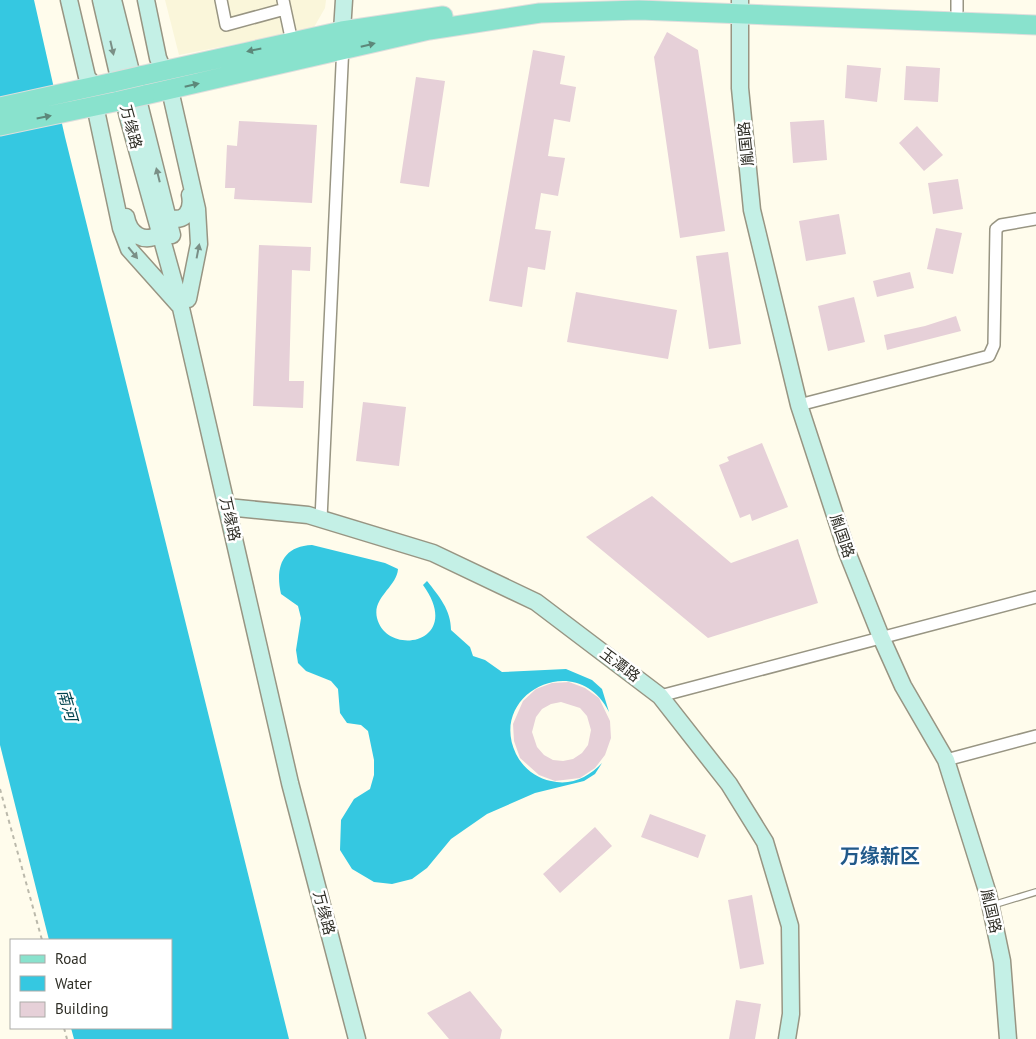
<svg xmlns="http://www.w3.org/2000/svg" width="1036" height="1039" viewBox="0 0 1036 1039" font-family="'PT Sans','Noto Sans SC',sans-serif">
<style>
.built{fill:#faf6da}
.water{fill:#35c8e1}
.building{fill:#e6d0d8;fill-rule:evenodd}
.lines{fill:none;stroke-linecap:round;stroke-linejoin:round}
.lane-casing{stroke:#989583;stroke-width:8}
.street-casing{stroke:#989583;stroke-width:14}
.secondary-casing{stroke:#989583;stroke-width:19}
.primary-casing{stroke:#dededc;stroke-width:21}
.path{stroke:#bbb9ab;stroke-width:2;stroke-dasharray:4 4;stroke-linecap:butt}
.lane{stroke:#fff;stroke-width:5.5}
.street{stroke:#fff;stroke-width:11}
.secondary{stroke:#c4f0e6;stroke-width:16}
.primary{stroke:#89e2cd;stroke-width:19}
.primary-bridge-casing{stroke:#dededc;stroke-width:21;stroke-linecap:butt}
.primary-bridge{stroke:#89e2cd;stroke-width:19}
.oneway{fill:#5c887a}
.oneway2{fill:#7a8f86}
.labels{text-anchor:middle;stroke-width:5;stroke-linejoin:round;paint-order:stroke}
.street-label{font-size:15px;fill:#2f2e26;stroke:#fff}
.water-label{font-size:16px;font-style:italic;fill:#00424d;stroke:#fff}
.district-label{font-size:20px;font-weight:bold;fill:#21598a;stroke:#fff}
</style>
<rect width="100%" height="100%" fill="#fffcec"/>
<path class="built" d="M165,0H326L325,8L313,29L179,55Z"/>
<path class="water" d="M0,0H34L65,137L289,1039H74L71,1028H171V940H49L0,745Z
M312,545L385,563L398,569C397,587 372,597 377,618C387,658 465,643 423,585L427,581C439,596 451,610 451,630L470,647L473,656L485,660L502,672L566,669L592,680L602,689L609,712C577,648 487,694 516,754C523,768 536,778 551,781C571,786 589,777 602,763L595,774L584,781L535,793L487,814L451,839L427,868L412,879L392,884L374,882L352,869L340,850L341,820L354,799L370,789L374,775V760L368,731L361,725L347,723L340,713L338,689L331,681L306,671L298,663L296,650L301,618L298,606L281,594C275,568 282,546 312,545Z"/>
<path class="building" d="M667,32L698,50L725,231L680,238L654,57Z
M533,50L565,56L560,84L576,87L570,122L554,119L548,156L565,158L558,196L541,193L535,229L551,231L545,270L528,267L522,307L489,301Z
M847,65L881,68L877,102L845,98Z
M906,66L940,68L938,102L904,100Z
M416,77L445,81L429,187L400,183Z
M824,120L827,160L793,163L790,122Z
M239,121L317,125L312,203L234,199L235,188H225L227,145L237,146Z
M917,126L943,155L924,171L899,143Z
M958,179L963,209L933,214L928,183Z
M839,214L846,254L806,261L799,221Z
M936,228L962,233L953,274L927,269Z
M259,245L311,247L310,271L292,270L289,381H304L303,408L253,406Z
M728,252L741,344L709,349L696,256Z
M910,272L914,288L877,297L873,281Z
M576,292L677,310L668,359L567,342Z
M854,297L865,342L828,351L818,306Z
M956,316L961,331L887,350L884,335L925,326Z
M363,402L406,407L399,466L356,461Z
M762,443L788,507L752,521L750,514L740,518L719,465L729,461L727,457Z
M652,496L731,563L798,539L818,603L708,638L586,537Z
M569,682L585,688L599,698L610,721L611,738L605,755L595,768L580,778L555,781L539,775L520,758L514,741L513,724L523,701L536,689L552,683ZM561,702L580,708L587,716L591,730L588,745L582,753L573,759L563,761L553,760L544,755L537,747L532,732L536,717L542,709L551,704Z
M650,814L706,835L698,858L641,837Z
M595,827L612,846L560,893L543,874Z
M752,895L764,964L740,969L728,900Z
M470,991L502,1030L500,1039H449L427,1013Z
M736,1000L761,1004L755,1039H729Z"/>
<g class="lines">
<defs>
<path id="lane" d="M993,905L1036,892"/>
<path id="street" d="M221,0L226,25L285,9
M283,0L292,42
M957,11V0
M799,405L989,356L994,345L996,229L1001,225L1036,219
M321,519L343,44
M660,696L1036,597
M946,760L1036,736"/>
<path id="secondary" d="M69,0L87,77L95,87
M101,0L128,117L181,308L290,783L357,1039
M113,0L172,235
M146,0L158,58L163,70
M740,0V88L752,210L799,405L847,552L881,637L903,686L946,760L988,894L1002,961L1008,1039
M342,31L344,0
M170,90L197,209L199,244L188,299
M98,106L97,115L121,228L129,249L179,305
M126,217C129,234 144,245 161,233
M168,217C185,224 193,210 190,195
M227,507L308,515L433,553L536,602L660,696L729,784L765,842L790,926L791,1014L787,1039"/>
<path id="primary" d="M140,76L342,31L443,16
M145,95L429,30L540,13L639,10L1036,25
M0,107L114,82
M0,126L119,101"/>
</defs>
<use href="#lane" class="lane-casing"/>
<use href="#street" class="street-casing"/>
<use href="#secondary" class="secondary-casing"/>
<use href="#primary" class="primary-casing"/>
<path class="path" d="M0,789L42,940
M64,1028L67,1039"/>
<use href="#lane" class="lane"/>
<use href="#street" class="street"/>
<use href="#secondary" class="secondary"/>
<use href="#primary" class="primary"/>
<defs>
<path id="primary-bridge" d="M114,82L140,76
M119,101L145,95"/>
</defs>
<use href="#primary-bridge" class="primary-bridge-casing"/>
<use href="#primary-bridge" class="primary-bridge"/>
</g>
<defs><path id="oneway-solid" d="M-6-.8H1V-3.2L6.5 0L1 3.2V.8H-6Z" transform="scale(1.25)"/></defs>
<g class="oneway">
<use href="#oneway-solid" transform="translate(368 45) rotate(-14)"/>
<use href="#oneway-solid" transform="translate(254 50) rotate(168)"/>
<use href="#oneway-solid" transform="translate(192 85) rotate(-13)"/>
<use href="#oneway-solid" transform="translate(44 117) rotate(-11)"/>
</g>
<g class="oneway2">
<use href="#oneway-solid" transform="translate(112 48) rotate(77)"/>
<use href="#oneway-solid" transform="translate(158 175) rotate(-104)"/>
<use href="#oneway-solid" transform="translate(198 251) rotate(-79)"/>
<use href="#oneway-solid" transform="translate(133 253) rotate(51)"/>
</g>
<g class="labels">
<g class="street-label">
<text transform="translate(131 127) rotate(75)" y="5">万缘路</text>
<text transform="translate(746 144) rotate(-96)" y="5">胤国路</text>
<text transform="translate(230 519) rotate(77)" y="5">万缘路</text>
<text transform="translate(842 536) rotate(71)" y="5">胤国路</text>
<text transform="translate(620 665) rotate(37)" y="5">玉潭路</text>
<text transform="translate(991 911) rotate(77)" y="5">胤国路</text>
<text transform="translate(324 913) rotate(75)" y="5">万缘路</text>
</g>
<g class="water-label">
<text transform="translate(68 705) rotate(74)" y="6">南河</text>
</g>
<g class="district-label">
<text x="880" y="863">万缘新区</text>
</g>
</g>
<rect x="10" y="939" width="162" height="90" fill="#ffffff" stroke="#acaba8"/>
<rect x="20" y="955" width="25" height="8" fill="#89e2cd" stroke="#acaba8"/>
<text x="55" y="964" font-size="15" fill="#2f2e26">Road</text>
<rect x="20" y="976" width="25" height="15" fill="#35c8e1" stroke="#acaba8"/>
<text x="55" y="989" font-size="15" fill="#2f2e26">Water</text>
<rect x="20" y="1002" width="25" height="15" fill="#e6d0d8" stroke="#acaba8"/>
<text x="55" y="1014" font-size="15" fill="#2f2e26">Building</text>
</svg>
